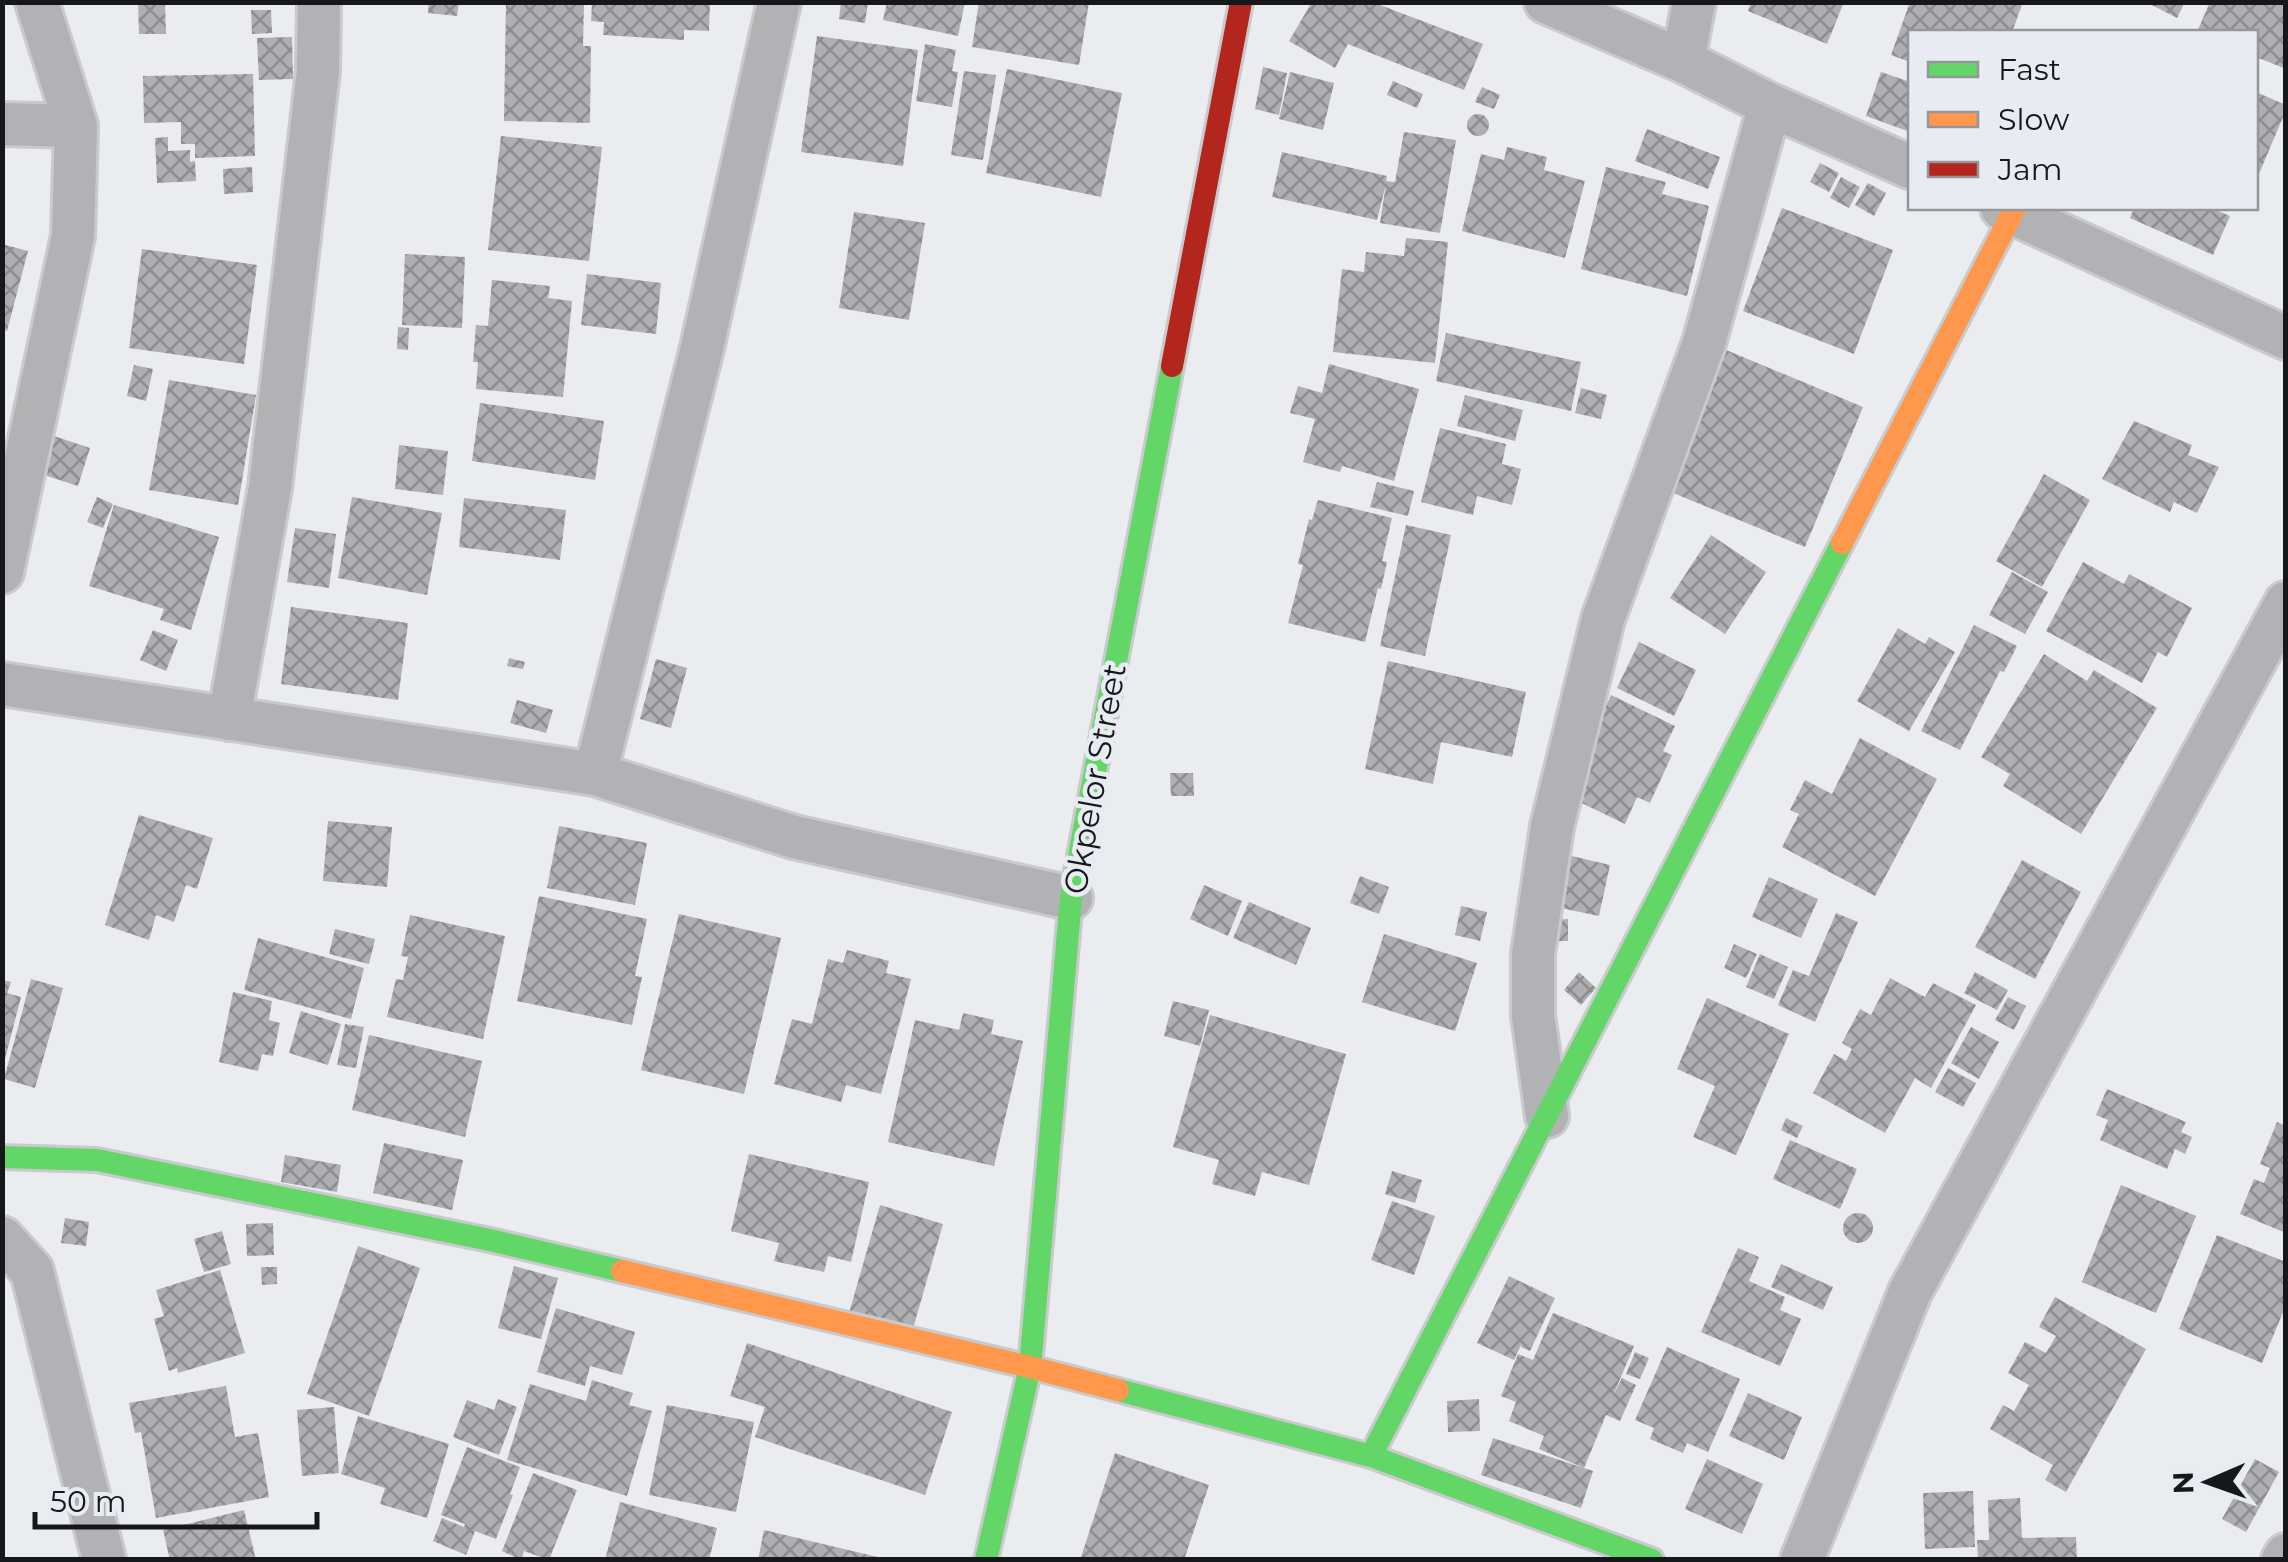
<svg xmlns="http://www.w3.org/2000/svg" width="2288" height="1562" viewBox="0 0 2288 1562" font-family="Montserrat,sans-serif">
<style>
.building{fill:url(#building-cross-hatch)}
.lines{fill:none;stroke-linecap:round;stroke-linejoin:round}
.street-casing{stroke:#c9cacc;stroke-width:48}
.fast-casing{stroke:#c9cacc;stroke-width:28}
.slow-casing{stroke:#c9cacc;stroke-width:28}
.jam-casing{stroke:#c9cacc;stroke-width:28}
.street{stroke:#b2b1b3;stroke-width:42}
.fast{stroke:#63d668;stroke-width:22}
.slow{stroke:#ff974d;stroke-width:22}
.jam{stroke:#b3261e;stroke-width:22}
.labels{text-anchor:middle;stroke-width:9;stroke-linejoin:round;paint-order:stroke}
.street-label{font-size:32px;fill:#161719;stroke:#e8ebf1}
</style>
<defs>
<pattern id="building-cross-hatch" width="8" height="8" patternUnits="userSpaceOnUse" patternTransform="scale(2.5)"><rect width="8" height="8" fill="#aeafb1"/><path d="M0 0l8 8M0 8l8-8" fill="none" stroke="#8d8d8f"/></pattern>
</defs>
<rect width="100%" height="100%" fill="#eaecef"/>
<path class="building" d="M138,2H165L166,34H139Z
M429,2H459L457,16L428,13Z
M506,2H584L583,46H591L590,123L504,121Z
M592,2H710L709,31L684,30V40L603,35L604,22L591,21Z
M841,2H868L865,23L839,19Z
M887,2H965L958,36L883,20Z
M979,2H1089L1079,65L972,47Z
M1312,2H1372L1483,44L1464,90L1348,44L1335,68L1289,41Z
M1751,2H1844L1827,44L1748,11Z
M1910,2H2023L2012,32H1910V62L1891,55Z
M2146,2H2185L2177,18Z
M2210,2H2286V69L2256,57V32H2197Z
M251,10H271L272,33L252,34Z
M817,36L918,50L903,166L801,152Z
M292,37L293,79L259,80L257,38Z
M925,44L956,50L952,71L958,72L952,107L916,101Z
M1263,67L1287,73L1279,115L1255,109Z
M1007,69L1122,93L1101,197L986,173Z
M964,71L996,75L983,160L951,155Z
M1290,72L1334,83L1323,130L1279,119Z
M1881,72L1910,82V132L1866,116Z
M253,74L255,156L195,158V144H181V122L144,123L143,76Z
M1393,81L1423,94L1417,108L1387,95Z
M1482,87L1500,95L1494,109L1475,102Z
M2256,92L2286,105V110L2256,181Z
M1467 125a11 11 0 1 1 22 0a11 11 0 1 1-22 0Z
M1647,129L1720,157L1708,189L1635,161Z
M1404,132L1456,140L1440,233L1380,223L1386,184L1377,220L1272,197L1282,152L1387,176L1386,181L1395,182Z
M501,136L602,147L589,261L488,250Z
M168,137V151L190,150V162L195,161L196,181L157,183L155,138Z
M1507,147L1547,157L1544,170L1585,181L1565,258L1462,231L1481,154L1504,160Z
M1820,163L1839,173L1829,192L1810,182Z
M252,167L253,192L224,194L223,169Z
M1606,167L1666,182L1662,194L1709,206L1687,296L1581,269Z
M1841,177L1860,187L1849,208L1830,198Z
M1868,183L1886,193L1874,216L1855,205Z
M1782,208L1893,250L1854,354L1743,311Z
M2134,208H2211L2230,216L2213,255L2130,218Z
M854,212L925,223L909,320L839,308Z
M1406,238L1448,242L1435,363L1333,352L1342,269L1364,272L1366,252L1404,256Z
M2,244L28,251L7,331L2,330Z
M142,249L257,265L244,364L129,348Z
M405,254L465,257L462,328L402,325Z
M587,274L661,283L656,334L581,325Z
M492,280L550,286L548,298L572,301L563,397L476,389L478,362H473L476,325L488,326Z
M398,327L409,328L408,350L397,349Z
M1446,333L1581,362L1571,411L1436,381Z
M1719,347L1863,407L1805,547L1661,488Z
M1329,364L1419,389L1394,481L1342,466L1340,472L1303,462L1315,419L1290,413L1298,386L1322,393Z
M134,365L153,369L146,401L127,396Z
M169,380L256,395L238,505L149,490Z
M1581,388L1607,395L1601,419L1575,413Z
M1465,395L1523,410L1515,441L1457,426Z
M480,403L604,421L595,480L472,461Z
M2134,421L2192,445L2188,455L2219,467L2197,513L2174,502L2170,512L2102,479Z
M1440,428L1506,444L1502,464L1521,469L1512,505L1477,496L1473,515L1421,502Z
M54,436L90,448L78,486L41,474Z
M399,445L448,451L443,495L395,489Z
M2044,474L2090,500L2042,587L1996,561Z
M1377,482L1414,491L1408,516L1370,507Z
M97,497L113,504L103,528L87,522Z
M352,497L442,513L427,595L338,578Z
M464,498L566,510L560,560L459,547Z
M1318,500L1392,518L1382,561L1387,562L1381,589L1378,588L1365,642L1288,623L1303,565L1298,564L1309,519L1312,520Z
M114,505L219,537L191,630L160,620L164,609L89,586Z
M1406,525L1451,535L1425,656L1380,646Z
M295,528L336,534L329,588L287,582Z
M1711,535L1766,572L1725,634L1670,598Z
M2083,562L2124,584L2129,574L2192,608L2167,657L2158,652L2142,683L2046,631Z
M2012,572L2048,592L2025,634L1989,615Z
M291,607L408,623L398,700L281,684Z
M1974,625L2017,646L2004,672L2000,671L1960,750L1921,731Z
M1898,628L1925,644L1929,637L1955,652L1909,731L1857,701Z
M153,630L178,640L166,671L140,660Z
M1639,642L1696,670L1674,716L1617,688Z
M2044,654L2087,681L2094,670L2157,708L2081,834L2003,786L2010,774L1981,757Z
M509,658L525,662L523,669L507,666Z
M656,659L687,668L671,728L640,719Z
M1388,661L1526,692L1512,757L1441,742L1433,784L1365,769Z
M1611,695L1675,726L1663,751L1672,755L1650,803L1637,797L1625,824L1565,795Z
M517,700L553,710L546,733L510,723Z
M1860,738L1937,779L1875,896L1782,847L1799,814L1790,810L1805,780L1832,794Z
M1170,773H1193L1194,796H1171Z
M139,815L213,838L197,889L186,885L174,922L156,915L149,940L105,925Z
M328,821L392,827L387,887L323,881Z
M559,826L647,843L635,905L547,888Z
M1563,854L1610,865L1599,916L1551,906Z
M2022,860L2081,892L2035,979L1975,947Z
M1360,876L1389,887L1379,914L1350,903Z
M1769,877L1818,899L1801,938L1752,917Z
M1204,885L1242,901L1228,936L1190,919Z
M539,896L647,919L635,976L642,977L632,1025L517,1001Z
M1249,902L1311,928L1296,965L1233,938Z
M1461,906L1487,912L1480,941L1455,935Z
M1836,913L1858,922L1815,1022L1778,1005L1793,970L1809,976Z
M679,914L781,938L744,1094L641,1070Z
M410,915L505,936L483,1039L387,1017L396,979L403,980L408,957L401,956Z
M1568,919V941H1549L1548,920Z
M335,929L375,939L369,964L329,954Z
M1384,934L1477,963L1455,1031L1362,1002Z
M258,938L364,968L351,1019L244,990Z
M1734,944L1757,954L1746,978L1724,968Z
M847,950L889,961L886,973L911,979L881,1094L846,1085L841,1102L774,1084L792,1019L812,1024L828,959L843,963Z
M1760,954L1788,967L1774,999L1746,987Z
M1579,972L1596,988L1581,1005L1564,990Z
M1975,972L2008,990L1997,1010L1964,993Z
M1890,978L1925,997L1933,983L1976,1005L1931,1088L1915,1078L1885,1133L1813,1093L1834,1054L1846,1061L1852,1049L1842,1043L1860,1009L1871,1015Z
M31,979L63,988L35,1088L4,1079Z
M2,980L11,982L7,993L21,997L4,1063Z
M233,992L272,1001L269,1020L280,1023L273,1056L262,1054L258,1071L219,1062Z
M2008,997L2026,1006L2014,1030L1995,1020Z
M1707,998L1789,1034L1736,1155L1693,1137L1715,1086L1677,1069Z
M1173,1001L1209,1010L1200,1046L1164,1036Z
M301,1011L341,1024L328,1065L289,1053Z
M963,1013L994,1020L991,1034L1023,1041L994,1166L888,1142L915,1020L959,1030Z
M1210,1015L1346,1054L1309,1185L1262,1172L1255,1196L1212,1184L1219,1160L1173,1147Z
M345,1024L364,1027L356,1068L337,1065Z
M1971,1027L1999,1042L1979,1079L1951,1063Z
M369,1035L482,1061L465,1137L352,1110Z
M1948,1068L1976,1083L1963,1107L1935,1092Z
M2107,1089L2186,1122L2181,1132L2192,1137L2185,1154L2175,1149L2167,1169L2100,1140L2108,1120L2096,1115Z
M1786,1118L1803,1126L1797,1138L1781,1130Z
M2277,1122L2286,1126V1233L2240,1214L2254,1179L2264,1183L2270,1168L2260,1164Z
M1790,1140L1857,1169L1840,1209L1773,1179Z
M384,1143L463,1160L452,1210L373,1193Z
M749,1154L869,1182L851,1262L828,1256L824,1272L774,1261L779,1243L731,1231Z
M285,1155L341,1165L337,1192L281,1182Z
M1392,1171L1422,1180L1415,1203L1385,1194Z
M2121,1185L2196,1216L2156,1313L2082,1282Z
M1392,1201L1435,1216L1414,1275L1371,1260Z
M880,1205L943,1224L912,1332L849,1313Z
M1843 1228a15 15 0 1 1 30 0a15 15 0 1 1-30 0Z
M65,1218L89,1222L86,1246L61,1243Z
M273,1223L274,1255L247,1256L246,1224Z
M222,1231L231,1264L204,1272L194,1239Z
M2217,1235L2286,1262V1305L2262,1363L2179,1329Z
M358,1246L420,1268L369,1416L307,1394Z
M1738,1248L1759,1257L1749,1281L1785,1297L1780,1310L1801,1319L1780,1366L1701,1332Z
M1781,1264L1833,1287L1823,1310L1771,1287Z
M514,1266L558,1278L541,1339L498,1328Z
M261,1267H277V1284L262,1285Z
M220,1270L245,1353L178,1373L177,1368L169,1371L154,1319L164,1316L156,1290Z
M1509,1276L1555,1298L1530,1351L1521,1347L1522,1343L1514,1360L1477,1343Z
M2055,1297L2146,1349L2066,1492L2045,1480L2053,1465L1990,1429L2003,1405L2014,1411L2029,1385L2008,1373L2025,1342L2046,1353L2056,1336L2039,1327Z
M556,1308L635,1332L622,1375L590,1366L585,1386L537,1372Z
M1553,1313L1634,1346L1613,1396L1622,1378L1636,1385L1620,1421L1606,1415L1584,1468L1539,1449L1544,1436L1509,1421L1516,1402L1501,1396L1518,1354L1533,1360Z
M747,1343L952,1412L925,1495L755,1437L765,1407L730,1396Z
M1667,1347L1740,1379L1708,1452L1687,1443L1683,1453L1650,1439L1654,1428L1635,1420Z
M1635,1352L1649,1358L1640,1379L1626,1374Z
M592,1380L633,1393L629,1405L652,1411L627,1496L507,1460L530,1384L586,1401Z
M226,1386L235,1437L258,1433L269,1497L156,1518L141,1432L135,1433L129,1403Z
M1748,1393L1802,1417L1784,1460L1729,1436Z
M498,1399L517,1407L499,1455L453,1437L467,1400L494,1410Z
M1479,1399L1480,1431L1448,1432L1447,1401Z
M667,1405L754,1422L736,1512L649,1495Z
M334,1407L339,1473L302,1476L297,1410Z
M358,1416L449,1444L427,1518L380,1504L385,1488L341,1474Z
M1493,1438L1593,1471L1581,1508L1481,1475Z
M467,1447L520,1467L510,1494L513,1495L496,1539L475,1531L466,1555L433,1541L442,1518L464,1527L465,1524L441,1515Z
M1115,1453L1209,1485L1184,1560H1080Z
M1707,1459L1763,1484L1742,1534L1685,1509Z
M2255,1459L2279,1472L2246,1532L2222,1519Z
M533,1473L577,1490L549,1560L524,1551L521,1560L502,1551Z
M1973,1491L1975,1547L1925,1549L1923,1493Z
M2020,1498L2022,1538L2076,1537L2077,1560H1978L1977,1540H1989L1988,1500Z
M620,1502L717,1528L709,1560H605Z
M244,1510L256,1560H170L163,1530Z
M764,1530L882,1558V1560H758Z"/>
<g class="lines">
<defs>
<path id="street" d="M1546,2L1683,61L1770,105L1910,167
M1683,61L1694,2
M2,124L76,126
M2002,208L2286,338
M2,572L73,236L76,126L37,2
M2,684L595,774L794,837L1071,898
M229,719L270,488L318,71L319,2
M595,774L702,348L779,2
M1547,1116L1533,1015V954L1552,827L1603,619L1704,343L1770,105
M2,1238L32,1271L104,1560
M1802,1560L1910,1292L2286,603
M2283,1560L2286,1555"/>
<path id="fast" d="M2,1157L97,1160L490,1240L622,1271
M1118,1390L1371,1456L1652,1560
M1371,1456L1842,543
M986,1560L1030,1367L1071,898L1172,366"/>
<path id="slow" d="M1842,543L2013,212
M622,1271L1030,1367L1118,1390"/>
<path id="jam" d="M1172,366L1241,2"/>
</defs>
<use href="#street" class="street-casing"/>
<use href="#fast" class="fast-casing"/>
<use href="#slow" class="slow-casing"/>
<use href="#jam" class="jam-casing"/>
<use href="#street" class="street"/>
<use href="#fast" class="fast"/>
<use href="#slow" class="slow"/>
<use href="#jam" class="jam"/>
</g>
<g class="labels">
<g class="street-label">
<text transform="translate(1095 779) rotate(-80)" y="11">Okpelor Street</text>
</g>
</g>
<rect width="2288" height="1562" fill="none" stroke="#161719" stroke-width="10"/>
<rect x="1908" y="30" width="350" height="180" fill="#e8ebf1" stroke="#94969b" stroke-width="2.5"/>
<rect x="1928" y="62" width="50" height="15" fill="#63d668" stroke="#94969b" stroke-width="2.5"/>
<text x="1998" y="80" font-size="30" fill="#161719">Fast</text>
<rect x="1928" y="112" width="50" height="15" fill="#ff974d" stroke="#94969b" stroke-width="2.5"/>
<text x="1998" y="130" font-size="30" fill="#161719">Slow</text>
<rect x="1928" y="162" width="50" height="15" fill="#b3261e" stroke="#94969b" stroke-width="2.5"/>
<text x="1998" y="180" font-size="30" fill="#161719">Jam</text>
<g transform="translate(2208 1482) rotate(268)" stroke="#e8ebf1" stroke-width="8" paint-order="stroke">
<path d="M0-8L18 38L0 25L-18 38Z" fill="#161719"/>
<text y="-15" font-size="28" font-weight="bold" text-anchor="middle" fill="#161719">N</text>
</g>
<path d="M35 1512v15h282v-15" fill="none" stroke="#161719" stroke-width="5"/>
<text x="50" y="1512" font-size="30" fill="#161719" stroke="#e8ebf1" stroke-width="8" paint-order="stroke">50 m</text>
</svg>
